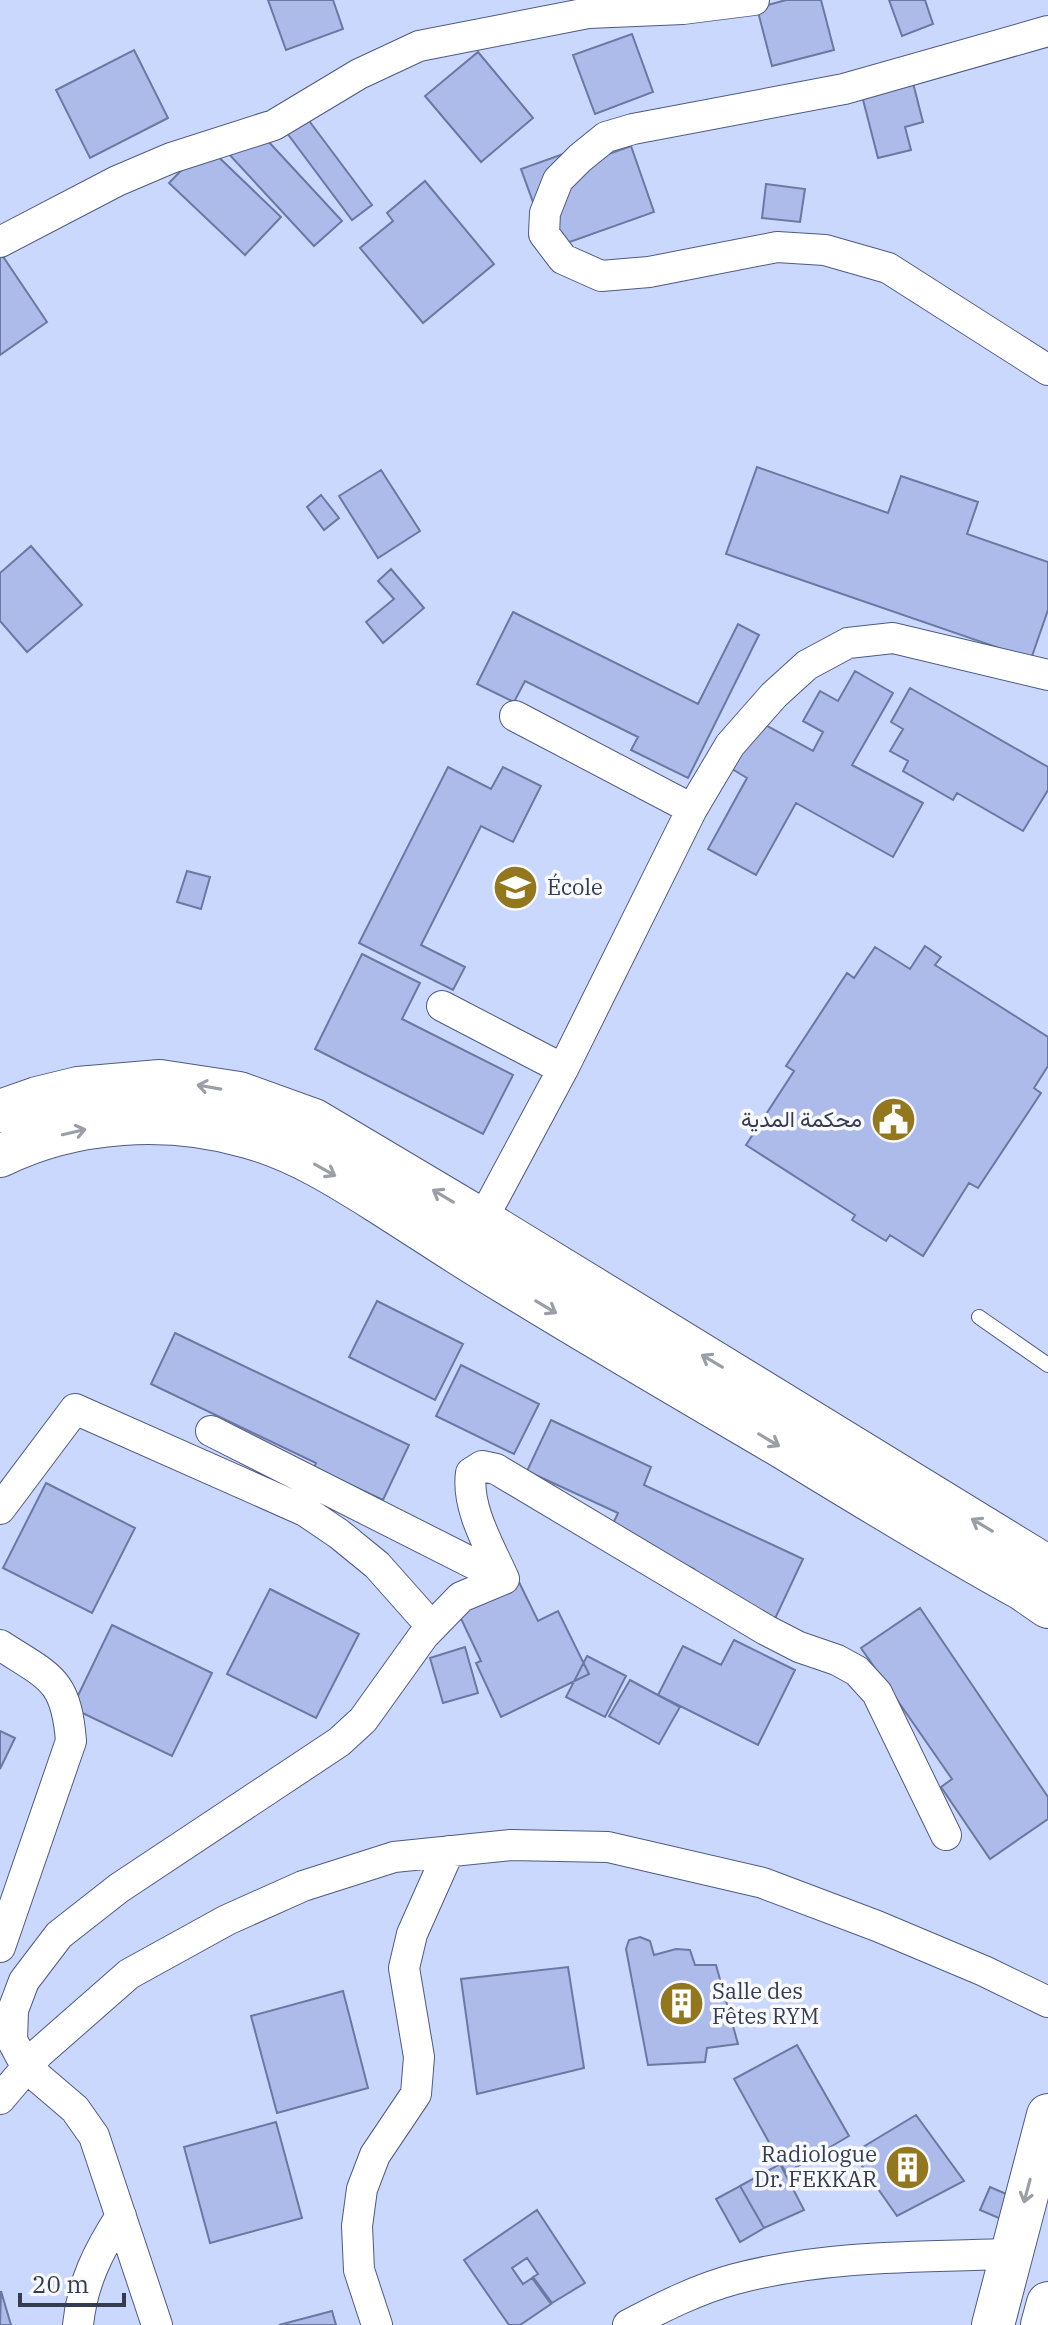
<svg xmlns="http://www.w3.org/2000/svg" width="1048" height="2325" viewBox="0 0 1048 2325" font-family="'IBM Plex Serif',Vazirmatn,serif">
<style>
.building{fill:#acbbea;stroke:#6b78a3;stroke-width:2}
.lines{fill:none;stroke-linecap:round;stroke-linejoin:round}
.service-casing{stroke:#4e5a83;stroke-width:16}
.minor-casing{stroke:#4e5a83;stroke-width:32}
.secondary-casing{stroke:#4e5a83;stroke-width:44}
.service{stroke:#fff;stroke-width:14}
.minor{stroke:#fff;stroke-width:30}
.secondary{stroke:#fff;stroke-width:42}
.oneway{stroke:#9a9ea7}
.labels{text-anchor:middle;stroke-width:7;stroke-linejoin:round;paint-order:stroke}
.poi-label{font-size:22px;fill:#363c4f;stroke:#f8faff;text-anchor:start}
</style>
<rect width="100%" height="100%" fill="#cbd8fe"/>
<path class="building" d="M268,0H333L343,29L286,50Z
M786,0H821L834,50L772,66L757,8Z
M889,0H925L933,24L902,36Z
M632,34L653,92L595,114L573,55Z
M134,50L168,118L90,158L56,90Z
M478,52L533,118L481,162L425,96Z
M912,79L923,122L905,127L911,150L878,158L861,92Z
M292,98L372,205L352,220L272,113Z
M254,126L342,221L314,246L227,152Z
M206,145L281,217L245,255L169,183Z
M631,146L654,212L550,249L521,169L566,153L572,167Z
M425,181L494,264L423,323L360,248L393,221L387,213Z
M766,184L805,189L800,222L762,218Z
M0,252L47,322L0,355Z
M757,467L888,513L901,476L978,502L967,534L1048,562V610L1031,659L726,554Z
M381,470L420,531L378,558L339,496Z
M321,495L339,518L324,530L307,507Z
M31,546L82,605L27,652L0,621V573Z
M391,569L424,608L383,643L366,622L394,599L378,581Z
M513,612L698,704L738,624L759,635L688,778L631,750L638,737L525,681L514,702L477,684Z
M855,671L893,693L852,765L923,803L893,857L796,803L756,875L708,849L747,778L732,769L758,721L813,751L823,732L803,721L820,691L838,701Z
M910,688L1048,767V790L1023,831L957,793L953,800L903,771L908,761L890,751L903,729L891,722Z
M448,767L491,789L503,767L541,786L513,842L481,826L421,945L465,967L453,990L359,943Z
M187,871L210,877L201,909L177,902Z
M925,946L941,957L935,965L1048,1037V1066L1034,1088L1041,1093L978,1188L969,1183L923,1256L890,1235L886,1241L852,1220L855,1215L746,1145L794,1071L786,1066L847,973L854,978L875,947L910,969Z
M362,954L420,983L402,1019L513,1075L483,1134L315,1049Z
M377,1301L463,1344L435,1400L349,1357Z
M175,1333L409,1445L383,1500L314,1468L316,1463L151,1384Z
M461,1365L539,1404L514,1454L436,1416Z
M551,1420L651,1467L644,1485L803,1559L773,1623L687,1582L694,1569L610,1530L618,1513L527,1471Z
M46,1483L135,1528L92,1613L3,1568Z
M517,1578L538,1621L558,1611L589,1674L501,1717L476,1663L481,1661L456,1608Z
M270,1589L359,1634L316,1718L227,1674Z
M920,1608L1048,1797V1819L990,1859L941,1787L952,1779L861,1648Z
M112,1625L212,1673L172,1756L72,1708Z
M734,1640L795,1670L758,1745L658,1695L683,1646L721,1665Z
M465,1647L478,1693L443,1703L430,1658Z
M587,1656L626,1676L605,1717L566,1697Z
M630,1680L680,1707L659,1744L609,1716Z
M0,1731L15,1738L0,1769Z
M640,1937L650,1941L654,1955L676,1949L690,1950L695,1965H716L738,2044L707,2048L705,2062L648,2065L626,1949L629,1940Z
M568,1967L584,2068L477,2094L461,1979Z
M343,1991L368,2088L277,2113L251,2016Z
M797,2045L849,2136L786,2173L734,2079Z
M916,2115L964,2181L897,2216L853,2153Z
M276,2122L302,2218L210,2243L184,2147Z
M780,2164L804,2210L764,2228L740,2186Z
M740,2186L764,2228L740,2242L716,2199Z
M990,2187L1011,2196L1001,2219L980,2210Z
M537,2210L585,2283L552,2303L533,2277L538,2274L527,2258L512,2268L523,2284L532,2278L551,2304L520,2325H509L464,2260Z
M1,2291L11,2325H0Z
M332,2311L336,2325H279Z"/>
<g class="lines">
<defs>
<path id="service" d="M979,1317L1048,1365"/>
<path id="minor" d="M1048,31L844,89L633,129L606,137L580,158L558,180L545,213L544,234L563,259L601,276L649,272L777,247L825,250L888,268L1048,370
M0,242L117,181L171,158L274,125L359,74L419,46L588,13L683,9L754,0
M515,716L692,809
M442,1006L563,1069
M482,1220L563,1069L692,809L730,745L774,695L807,665L848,643L893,638L1048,675
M211,1431L504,1579
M0,1509L75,1409L305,1511L339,1534L377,1565L432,1627
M0,1645C49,1677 66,1678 71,1741L0,1947
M0,2099L39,2053L129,1974L227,1920L303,1886L394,1857L511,1845L608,1847L763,1883L877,1926L984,1971L1048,2002
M78,2325C82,2284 98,2251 121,2216
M157,2325L94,2136L75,2109L27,2068L12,2040L13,2010L24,1981L59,1935L119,1888L339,1742L363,1720L424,1635L461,1597L504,1579C490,1547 466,1508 471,1473L482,1466L496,1469L766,1630L799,1647L837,1660L857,1671L877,1693L946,1835
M377,2325L359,2270L357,2226L362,2189L375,2155L416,2094L419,2057L404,1968L412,1934L449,1851
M628,2325C662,2307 698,2289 735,2279C825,2255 919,2257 1011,2254"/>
<path id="secondary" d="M0,1111L37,1098L78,1088L160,1081L239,1093L314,1120L482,1220L1048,1567
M0,1156C75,1119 168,1114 248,1137C298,1151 340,1178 383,1205C424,1231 464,1258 506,1283C597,1339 690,1393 782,1447C861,1495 940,1544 1022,1589L1048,1607
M993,2325L1048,2115
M1042,2325L1048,2303"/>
</defs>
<use href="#service" class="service-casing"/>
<use href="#minor" class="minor-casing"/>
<use href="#secondary" class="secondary-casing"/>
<use href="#service" class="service"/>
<use href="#minor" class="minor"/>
<use href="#secondary" class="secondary"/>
</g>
<defs><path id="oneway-shaft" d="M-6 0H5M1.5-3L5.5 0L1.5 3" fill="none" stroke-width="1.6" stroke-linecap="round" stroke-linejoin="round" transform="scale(2)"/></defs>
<g class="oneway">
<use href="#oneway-shaft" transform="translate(209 1087) rotate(-170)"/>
<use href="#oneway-shaft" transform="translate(74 1132) rotate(-13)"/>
<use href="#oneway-shaft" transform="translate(325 1170) rotate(29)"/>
<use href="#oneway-shaft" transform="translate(443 1196) rotate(-149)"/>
<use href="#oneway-shaft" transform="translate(546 1307) rotate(31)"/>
<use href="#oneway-shaft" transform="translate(712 1361) rotate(-149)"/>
<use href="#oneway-shaft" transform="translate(769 1440) rotate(31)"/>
<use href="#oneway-shaft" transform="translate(982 1525) rotate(-149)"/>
<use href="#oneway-shaft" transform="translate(1027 2191) rotate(105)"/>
</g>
<defs>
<symbol id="school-disc" viewBox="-11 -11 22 22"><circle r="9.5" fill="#93771e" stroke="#f8faff"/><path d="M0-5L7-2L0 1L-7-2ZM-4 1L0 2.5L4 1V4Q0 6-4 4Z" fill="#fff"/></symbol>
<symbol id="civic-disc" viewBox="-11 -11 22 22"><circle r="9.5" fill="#93771e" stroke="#f8faff"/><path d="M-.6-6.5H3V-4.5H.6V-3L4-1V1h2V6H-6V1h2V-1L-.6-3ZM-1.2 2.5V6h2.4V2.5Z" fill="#fff"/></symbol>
<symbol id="building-disc" viewBox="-11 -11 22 22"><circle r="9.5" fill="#93771e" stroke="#f8faff"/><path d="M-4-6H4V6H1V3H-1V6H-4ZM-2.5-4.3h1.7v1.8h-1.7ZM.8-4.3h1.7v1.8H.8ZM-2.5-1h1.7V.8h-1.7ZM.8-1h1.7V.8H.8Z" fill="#fff"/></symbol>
</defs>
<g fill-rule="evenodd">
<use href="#school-disc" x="490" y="862" width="51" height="51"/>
<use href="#civic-disc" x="868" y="1094" width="51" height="51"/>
<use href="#building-disc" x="656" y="1978" width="51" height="51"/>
<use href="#building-disc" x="882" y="2142" width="51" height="51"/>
</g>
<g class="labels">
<g class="poi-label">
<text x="547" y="895">École</text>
<text x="862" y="1127" text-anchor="end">محكمة المدية</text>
<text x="712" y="1999">Salle des<tspan x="712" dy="25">Fêtes RYM</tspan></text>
<text x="877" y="2162" text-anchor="end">Radiologue<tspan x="877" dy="25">Dr. FEKKAR</tspan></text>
</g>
</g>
<path d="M20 2293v12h104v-12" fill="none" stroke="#363c4f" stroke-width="4"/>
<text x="32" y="2293" font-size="24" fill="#363c4f" stroke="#f8faff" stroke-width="6" paint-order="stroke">20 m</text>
</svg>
